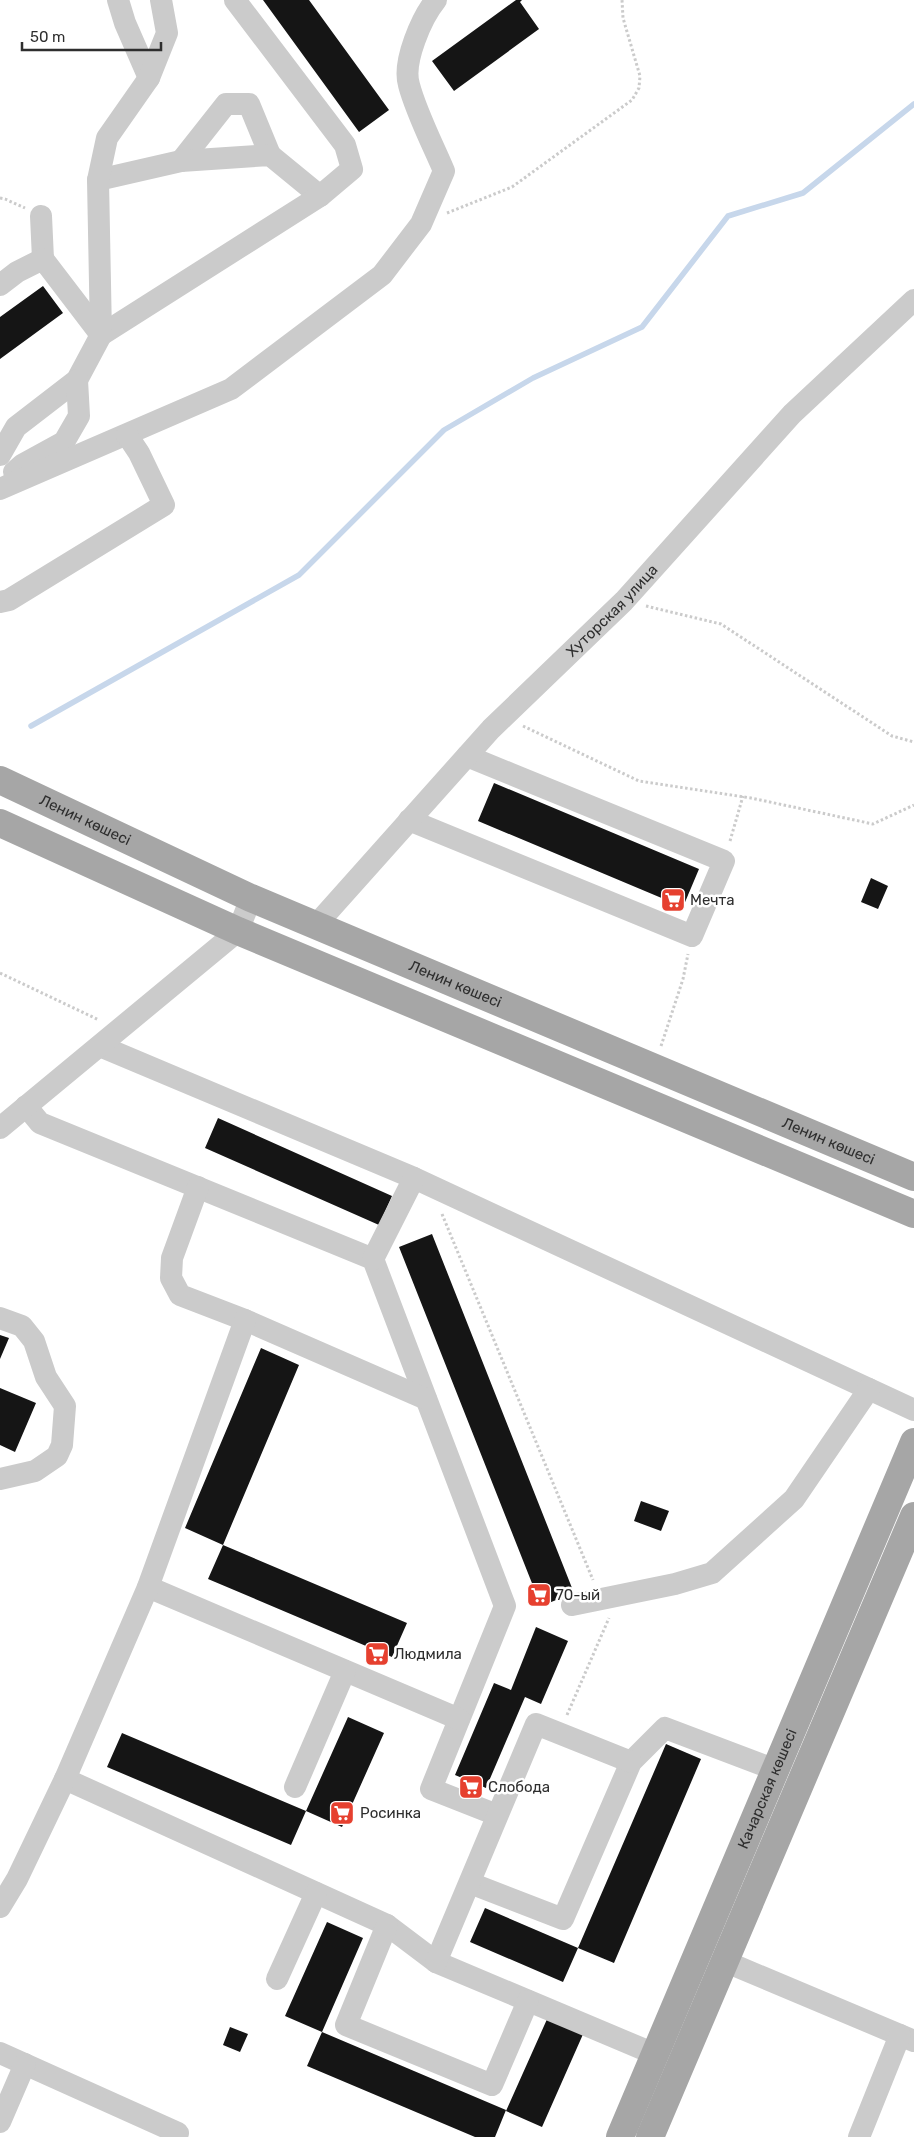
<svg xmlns="http://www.w3.org/2000/svg" width="914" height="2137" viewBox="0 0 914 2137" font-family="Rubik,sans-serif">
<style>
.lines{fill:none;stroke-linecap:round;stroke-linejoin:round}
.stream{stroke:#c7d7eb;stroke-width:5.5}
.building{fill:#151515}
.path{stroke:#cbcbcb;stroke-width:3;stroke-dasharray:2.5 2.5;stroke-linecap:butt}
.minor{stroke:#cbcbcb;stroke-width:22}
.major{stroke:#a6a6a6;stroke-width:28}
.labels{text-anchor:middle;stroke-width:5;stroke-linejoin:round;paint-order:stroke}
.street-label{font-size:15px;fill:#2e2e2e;stroke:#fff}
.poi-label{font-size:15px;fill:#2e2e2e;stroke:#fff;text-anchor:start}
</style>
<rect width="100%" height="100%" fill="#fff"/>
<g class="lines">
<path class="stream" d="M31,726L299,575L444,430L533,378L642,327L728,216L803,193L914,104"/>
</g>
<path class="building" d="M263,0H309L389,110L359,132Z
M516,0H522L520,2L539,29L454,91L432,61Z
M43,286L63,313L0,359V317Z
M494,783L699,869L683,907L478,821Z
M871,878L888,886L878,909L861,902Z
M218,1118L392,1196L379,1225L205,1148Z
M432,1234L574,1593L541,1606L399,1247Z
M0,1335L9,1338L0,1359Z
M261,1348L299,1365L223,1545L185,1528Z
M0,1388L36,1403L15,1452L0,1445Z
M641,1501L669,1511L661,1531L634,1521Z
M223,1545L407,1623L392,1657L208,1579Z
M536,1627L568,1641L541,1704L525,1697L486,1788L455,1775L494,1683L511,1690Z
M348,1717L384,1733L342,1827L306,1811Z
M122,1733L306,1811L291,1845L107,1767Z
M666,1744L701,1759L614,1963L578,1948L563,1982L470,1942L485,1908L578,1948Z
M327,1922L363,1938L322,2032L285,2016Z
M548,2017L584,2032L542,2127L506,2111Z
M230,2027L248,2034L240,2052L223,2045Z
M322,2032L506,2110L495,2137H475L307,2066Z"/>
<g class="lines">
<path class="path" d="M0,198L5,199L25,208
M447,213L512,187L632,100L639,88L640,76L623,18L622,0
M646,606L721,624L892,736L914,742
M523,726L639,781L751,798L873,824L914,805
M730,841L743,796
M0,973L99,1020
M661,1046L683,979L688,954
M442,1214L593,1580
M567,1715L609,1618"/>
<g class="minor">
<path d="M118,0L125,23L149,78"/>
<path d="M181,161L226,104H249L270,155"/>
<path d="M98,180L181,161L270,155L320,196"/>
<path d="M41,216L43,259"/>
<path d="M0,285L17,272L43,259L101,335L320,196L352,169L345,145L235,0"/>
<path d="M0,455L16,427L77,380L101,335L98,180L107,138L149,78L167,33L161,0"/>
<path d="M14,472L22,465L64,442L79,416L77,380"/>
<path d="M0,489L231,389L382,275L421,224L444,171C433,145 416,112 409,85C402,62 422,17 436,0"/>
<path d="M0,602L9,600L164,505L139,453L127,435"/>
<path d="M409,820L692,936L724,861L467,756"/>
<path id="s1" d="M316,925L491,729L624,601L792,414L914,300"/>
<path d="M100,1046L414,1178L914,1410"/>
<path d="M26,1106L40,1123L373,1259L505,1606L431,1789L497,1815"/>
<path d="M0,1128L238,931L251,898"/>
<path d="M198,1187L172,1258L171,1278L180,1295L245,1320L426,1399"/>
<path d="M373,1259L414,1178"/>
<path d="M0,1318L22,1326L34,1341L46,1377L65,1406L62,1445L57,1456L35,1471L0,1479"/>
<path d="M148,1587L459,1719"/>
<path d="M572,1605L675,1584L712,1573L794,1499L869,1389"/>
<path d="M65,1779L387,1925L436,1962L657,2055"/>
<path d="M295,1787L345,1671"/>
<path d="M470,1883L563,1919L631,1762L665,1728L776,1770"/>
<path d="M0,1907L17,1879L65,1779L148,1587L245,1320"/>
<path d="M387,1925L346,2025L492,2085L528,2001"/>
<path d="M724,1961L914,2041"/>
<path d="M436,1962L536,1724L631,1762"/>
<path d="M277,1979L316,1893"/>
<path d="M0,2053L178,2133L176,2137"/>
<path d="M0,2122L25,2064"/>
<path d="M859,2137L900,2035"/>
</g>
<g class="major">
<path id="s2" d="M0,780L251,898L914,1177"/>
<path d="M0,823L238,931L914,1214"/>
<path id="s3" d="M620,2137L914,1442"/>
<path d="M650,2137L914,1516"/>
</g>
</g>
<defs>
<symbol id="supermarket-square" viewBox="-11 -11 22 22"><rect x="-9" y="-9" width="18" height="18" rx="4" fill="#e6402f" stroke="#fff"/><path d="M-6-5.5h2.5l.6 2H6L4.5 2H-2.5L-4.4-4H-6ZM-1.5 3.2a1.3 1.3 0 1 0 .1 0ZM3 3.2a1.3 1.3 0 1 0 .1 0Z" fill="#fff"/></symbol>
</defs>
<g fill-rule="evenodd">
<use href="#supermarket-square" x="659" y="886" width="28" height="28"/>
<use href="#supermarket-square" x="525" y="1581" width="28" height="28"/>
<use href="#supermarket-square" x="363" y="1640" width="28" height="28"/>
<use href="#supermarket-square" x="457" y="1773" width="28" height="28"/>
<use href="#supermarket-square" x="328" y="1799" width="28" height="28"/>
</g>
<g class="labels">
<g class="street-label">
<text dy="5" stroke="none"><textPath href="#s1" startOffset="432">Хуторская улица</textPath></text>
<text dy="5" stroke="none"><textPath href="#s2" startOffset="94">Ленин көшесі</textPath></text>
<text dy="5" stroke="none"><textPath href="#s2" startOffset="499">Ленин көшесі</textPath></text>
<text dy="5" stroke="none"><textPath href="#s2" startOffset="904">Ленин көшесі</textPath></text>
<text dy="5" stroke="none"><textPath href="#s3" startOffset="378">Качарская көшесі</textPath></text>
</g>
<g class="poi-label">
<text x="690" y="905">Мечта</text>
<text x="556" y="1600">70-ый</text>
<text x="394" y="1659">Людмила</text>
<text x="488" y="1792">Слобода</text>
<text x="360" y="1818">Росинка</text>
</g>
</g>
<path d="M22 42v8h139v-8" fill="none" stroke="#2e2e2e" stroke-width="2.5"/>
<text x="30" y="42" font-size="15" fill="#2e2e2e" stroke="#ffffff" stroke-width="4" paint-order="stroke">50 m</text>
</svg>
